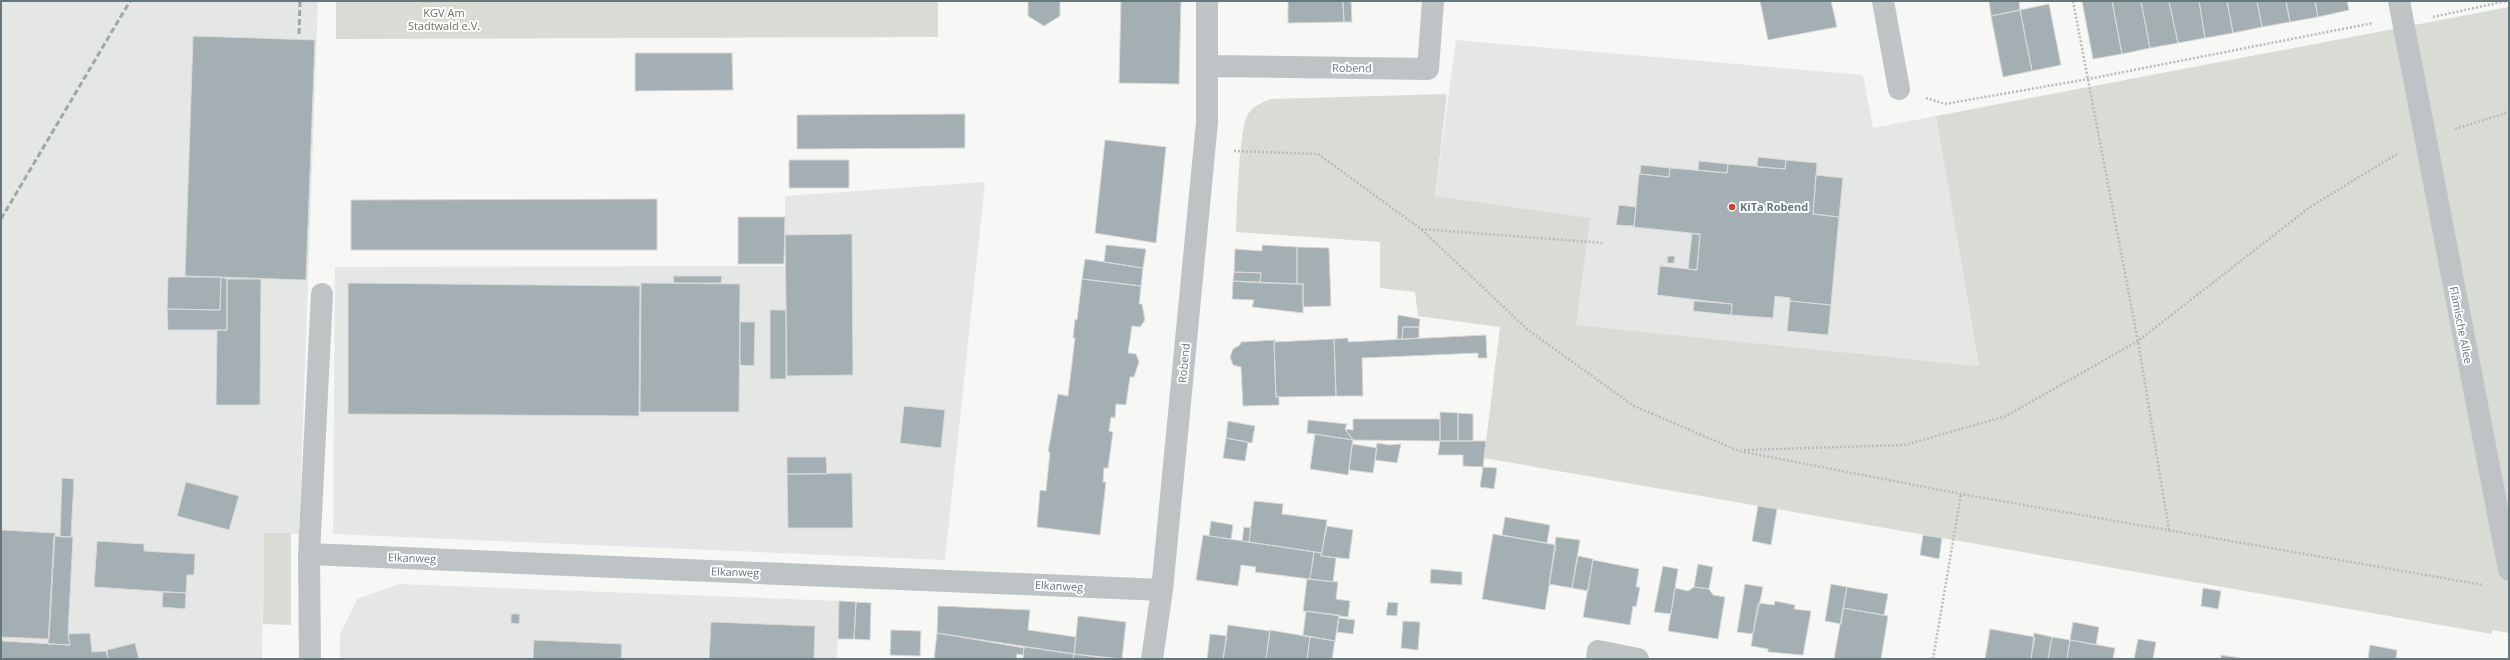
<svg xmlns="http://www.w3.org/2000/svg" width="2510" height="660" viewBox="0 0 2510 660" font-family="'Open Sans',sans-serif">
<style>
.built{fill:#e5e7e6}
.green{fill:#d8dcd4}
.building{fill:#a3afb2;stroke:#d9d9d7}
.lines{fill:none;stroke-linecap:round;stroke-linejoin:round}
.path{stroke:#b7bbbd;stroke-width:2.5;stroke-dasharray:2 2;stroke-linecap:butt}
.minor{stroke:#bec4c6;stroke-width:22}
.rail{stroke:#9ea8ab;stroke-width:3;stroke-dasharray:6 3;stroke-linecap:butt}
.poi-dot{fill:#d73c34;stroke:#fff;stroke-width:1.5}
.labels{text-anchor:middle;stroke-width:4;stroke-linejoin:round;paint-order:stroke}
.park-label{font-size:11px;fill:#6a7663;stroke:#fff}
.street-label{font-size:11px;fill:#64787e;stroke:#fff}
.poi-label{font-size:11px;font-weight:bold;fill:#64787e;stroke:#fff;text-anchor:start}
</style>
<rect width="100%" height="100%" fill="#f7f7f5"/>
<path class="built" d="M1,1H318L299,534L264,533L262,659H1Z
M1456,40L1863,75L1873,128L1936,116L1979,366L1576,325L1435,196Z
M985,182L945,560L333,534L335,267L785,266V196Z
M399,584L839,601L837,659H340V635L357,599Z"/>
<path class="green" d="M336,1H938V37L336,39Z
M2509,7V633L2492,630V634L1484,458L1500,327L1418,316L1415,292L1380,288V242L1236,232C1237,211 1239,128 1248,114C1254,105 1262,103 1271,99L1447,94L1435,196L1590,218L1576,325L1979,366L1936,116Z
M264,533H291V625L263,624Z"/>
<path class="building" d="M1028,1H1060V16L1044,26L1028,16Z
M1121,1H1181L1179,84L1119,83Z
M1288,1H1343L1344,22L1288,23Z
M1343,1H1351L1352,22H1344Z
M1755,1H1831L1837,27L1768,40L1760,1Z
M1989,1H2019L2020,10L1991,16Z
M2082,1H2112L2122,54L2093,59Z
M2112,1H2141L2150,48L2122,54Z
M2141,1H2169L2178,43L2150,48Z
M2169,1H2199L2205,38L2178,43Z
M2199,1H2227L2233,33L2205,38Z
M2227,1H2257L2262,27L2233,33Z
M2257,1H2286L2290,22L2262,27Z
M2286,1H2315L2318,17L2290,22Z
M2315,1H2347L2349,10L2318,17Z
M2049,4L2061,65L2032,71L2020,10Z
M2020,10L2032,71L2003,77L1991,16Z
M193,36L315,40L306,280L185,276Z
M635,53H732L733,90L635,91Z
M965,114V148L797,149V115Z
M1105,140L1166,147L1156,243L1095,233Z
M1758,157L1786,160L1785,169L1757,167Z
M789,160H849V188H789Z
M1786,160L1817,163L1813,214L1839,217L1831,305L1790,301V298L1775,296L1773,318L1731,315L1732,304L1657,295L1660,266L1697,270L1700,234L1634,227L1639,174L1669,177L1670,168L1727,173L1728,164L1785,169Z
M1699,161L1728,164L1727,173L1698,170Z
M1641,165L1670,168L1669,177L1640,174Z
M1816,175L1843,178L1839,217L1813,214Z
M657,199V250H351V200Z
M1619,205L1636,207L1634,226L1616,225Z
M738,217H785L784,264H738Z
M852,234L853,375L787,376L785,235Z
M1692,234H1700L1697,270L1688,269Z
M1106,245L1146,249L1143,268L1104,262Z
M1262,245L1297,247V284L1260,283L1261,273L1234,272L1235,249L1262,251Z
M1297,247L1329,248L1331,306L1303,307V284H1297Z
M1668,256H1675L1674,263H1667Z
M1085,259L1143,268L1141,286L1082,279Z
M1234,272L1261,273L1260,283L1233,281Z
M673,276H722L721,283H674Z
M168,277H221L220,310L167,309Z
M221,277L227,279V330H168L167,309L220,310Z
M227,279H261L260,405H216L217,330H227Z
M1082,279L1141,286L1139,304H1142L1145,320L1140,327L1132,326L1128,353L1136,354L1139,362L1134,377H1130L1126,405L1116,404L1115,418L1111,417L1109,431L1113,432L1108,468H1104L1103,482H1106L1100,535L1037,527L1040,490L1046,491L1050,452H1048L1058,394L1068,396L1075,338H1073L1075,319L1077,320Z
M1233,281L1303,284V313L1252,307L1254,300L1232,299Z
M348,283L640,286L639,416L348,414Z
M641,283L740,284L739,412H640Z
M1694,301L1732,304L1731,315L1693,311Z
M1790,301L1831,305L1828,335L1787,331Z
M770,310H786V379H770Z
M1398,315L1420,319L1419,327H1403L1402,339H1397Z
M740,322H755L754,366L740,365Z
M1403,327H1419V338L1402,339Z
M1486,335L1487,358H1478V353L1362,358L1363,396H1336L1334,339L1348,338V342Z
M1334,339L1336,396L1276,397L1274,342Z
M1276,340L1274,342L1276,397H1279V405L1243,406L1241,367L1233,365L1230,357L1233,349L1240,345L1241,342Z
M904,406L945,410L941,448L900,443Z
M1440,412L1458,413V441H1440Z
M1458,413L1473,414V441H1458Z
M1353,419H1440V441L1353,440L1345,429L1353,430Z
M1308,420L1347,424L1345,429L1353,440L1307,433Z
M1228,421L1255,426L1252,443L1226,438Z
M1315,434L1353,440L1348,475L1310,469Z
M1226,438L1248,442L1245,461L1223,458Z
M1440,441H1486L1483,467L1463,466V455H1438Z
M1377,443L1389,445L1401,444L1397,463L1375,460Z
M1352,444L1377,448L1373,473L1349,470Z
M787,457H826L827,474H787Z
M1483,467L1497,468L1494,489L1480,487Z
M852,473L853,528H788L787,474Z
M62,478L74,479L71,537H60Z
M186,482L239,496L229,530L177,516Z
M1254,501L1283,504L1282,514L1327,520L1322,553L1249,542Z
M1758,506L1777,509L1771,545L1752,541Z
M1505,517L1550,525L1547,543L1502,535Z
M1211,521L1233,525L1231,539L1209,536Z
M1327,526L1353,530L1349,559L1321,556Z
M1244,527L1251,528L1249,542L1242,541Z
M1,530L55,533L49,639L1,637Z
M1493,534L1556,545L1545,610L1482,599Z
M1203,535L1314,552L1310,579L1255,572L1256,567L1241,565L1238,586L1196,580Z
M1923,535L1942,538L1939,559L1920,555Z
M54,536L73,537L68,634L70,645L48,644Z
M1556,537L1580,540L1572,588L1549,584Z
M97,541L144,544V551L195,554L194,575H187L186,593L94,587Z
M1314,552L1321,553V556L1336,558L1333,582L1310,579Z
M1578,556L1593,559L1588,591L1572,588Z
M1593,560L1639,569L1636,587H1640L1636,607L1633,606L1630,625L1583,617Z
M1698,564L1713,567L1709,589L1694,587Z
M1663,566L1678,569L1671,614L1654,612Z
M1431,569L1462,572V585L1430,583Z
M1307,579L1338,582L1336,599L1350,601L1348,617L1303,611Z
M1745,584L1763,587L1753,634L1737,632Z
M1831,584L1847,587L1841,624L1825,621Z
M1694,587L1709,589L1713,595L1725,597L1718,639L1668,631L1675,588L1688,591Z
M1847,587L1888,594L1884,615L1843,608Z
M2203,588L2221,591L2218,609L2201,606Z
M163,592L186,593L185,609L162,607Z
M839,601L856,602L854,639H838Z
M1775,601L1795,605L1794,609L1811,611L1803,655L1768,652V649L1751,646L1758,603L1774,605Z
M856,602L871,603L870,640L854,639Z
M1388,602L1398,603L1397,616L1386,615Z
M938,606L1030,610L1028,630L1076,637L1074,654L937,633Z
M1843,608L1888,616L1881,659H1834Z
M1306,611L1339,615L1335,641L1303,635Z
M511,614H520L519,624L511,623Z
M1078,616L1126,622L1122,659L1074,654Z
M1339,618L1355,620L1353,634L1337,632Z
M1403,621L1420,622L1418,650L1401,648Z
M711,622L815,626L814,659H709Z
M2073,622L2099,627L2096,645L2070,640Z
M1228,625L1270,631L1266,659H1223Z
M1990,629L2035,637L2031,659H1985Z
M891,630L921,631L920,656L890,655Z
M1270,630L1310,637L1307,659H1266Z
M90,633L92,652L106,651L108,659H1V641L70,645L68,634Z
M937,633L1024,648L1023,655L1017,654L1016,659H934Z
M2034,633L2052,637L2048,659H2031Z
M1210,634L1227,636L1223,659H1207Z
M1310,637L1335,641L1332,659H1307Z
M2052,637L2070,640L2067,659H2048Z
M2138,639L2156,642L2153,659H2134Z
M534,640L622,644L621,659H533Z
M2070,640L2115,648L2113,659H2067Z
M135,643L139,659H108L107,650Z
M2370,645L2397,650L2396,659H2368Z
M1024,647L1074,654L1073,659H1023Z
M1074,654L1110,659H1073Z
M2221,655L2240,658V659H2221Z"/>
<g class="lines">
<path class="path" d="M2073,1L2138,341L2169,530
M2433,17L2506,1
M1926,98L1945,104L2088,79L2373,23
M2455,129L2509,112
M1234,151L1318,154L1421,229L1528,330L1634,406L1739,451L1961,494L2483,585
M1421,229L1604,243
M1744,450L1905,445L2006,416L2138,341L2310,207L2397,154
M1933,659L1961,494"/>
<path class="minor" d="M1883,1L1899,89
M2399,1L2509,570
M1208,66L1428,69L1433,1
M309,554L1162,590
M310,659L309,554L322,294
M1152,659L1162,590L1207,122V1
M1597,659L1598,651L1638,659"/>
<path class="rail" d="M299,34L300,1
M1,219L130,1"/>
</g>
<circle class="poi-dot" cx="1732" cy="207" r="4"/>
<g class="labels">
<g class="park-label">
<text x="444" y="17">KGV Am<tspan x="444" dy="13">Stadtwald e.V.</tspan></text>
</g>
<g class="street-label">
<text transform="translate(1352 68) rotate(1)" y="4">Robend</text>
<text transform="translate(2461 325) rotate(79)" y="4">Flämische Allee</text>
<text transform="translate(1184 363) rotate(-85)" y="4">Robend</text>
<text transform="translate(412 558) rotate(2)" y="4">Elkanweg</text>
<text transform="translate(735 572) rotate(2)" y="4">Elkanweg</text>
<text transform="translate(1059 586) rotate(3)" y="4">Elkanweg</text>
</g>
<g class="poi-label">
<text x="1740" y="211">KiTa Robend</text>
</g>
</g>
<rect width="2510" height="660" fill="none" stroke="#64787e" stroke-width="4"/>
</svg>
